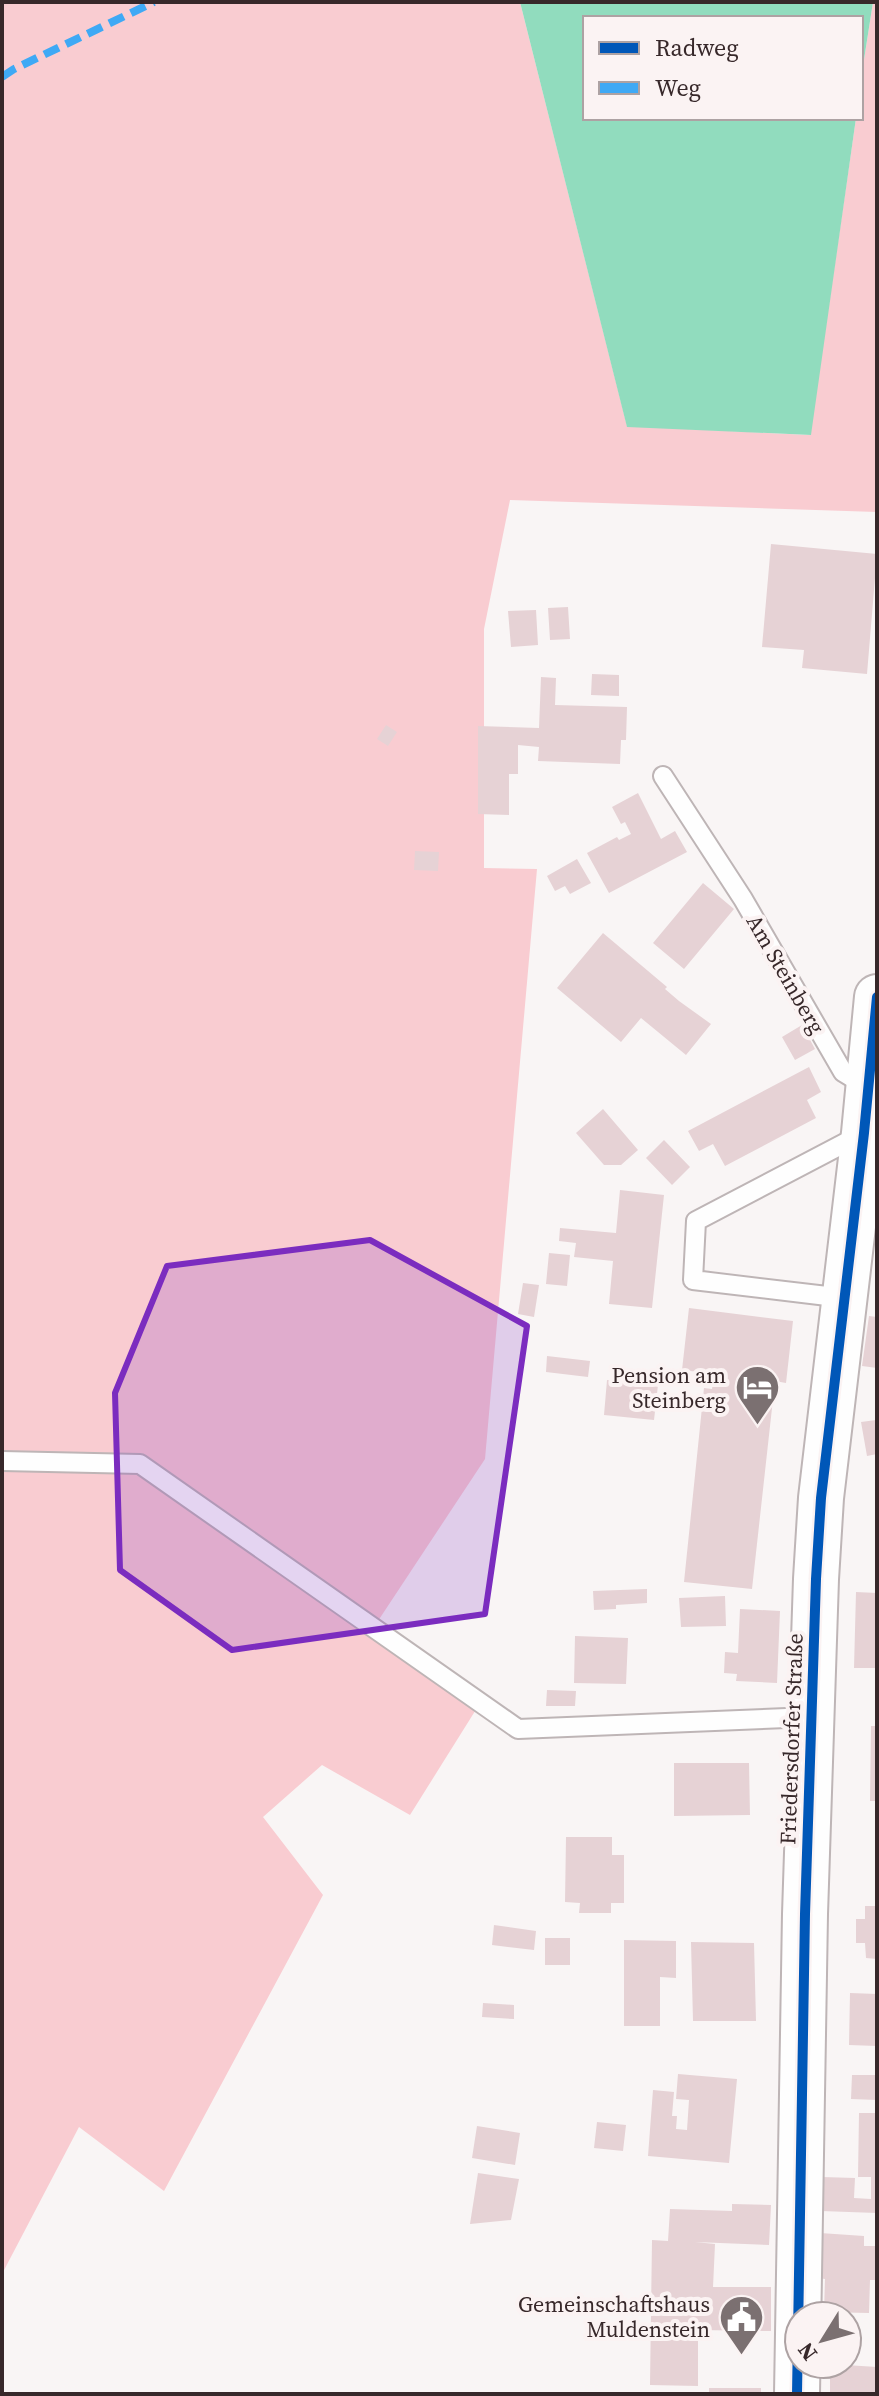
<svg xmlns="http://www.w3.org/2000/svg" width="879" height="2396" viewBox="0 0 879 2396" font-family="'Source Serif 4',serif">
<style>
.green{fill:#f9ccd1}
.water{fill:#91dcbe}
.building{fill:#e6d2d5}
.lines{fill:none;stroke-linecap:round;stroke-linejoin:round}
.lane-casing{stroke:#beb5b6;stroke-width:22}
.secondary-casing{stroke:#beb5b6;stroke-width:48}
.lane{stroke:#fefefe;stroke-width:18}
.secondary{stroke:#fefefe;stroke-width:44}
.quiet{stroke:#3fa9f5;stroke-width:8;stroke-dasharray:16 8;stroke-linecap:butt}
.cycleway-casing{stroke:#fbf3f3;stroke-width:15}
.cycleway{stroke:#0057b8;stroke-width:10}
.marked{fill:#7b2cbf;fill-opacity:0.2;stroke:#7b2cbf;stroke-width:6;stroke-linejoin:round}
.labels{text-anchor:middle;stroke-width:8;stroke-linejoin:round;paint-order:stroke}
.street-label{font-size:22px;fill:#37282a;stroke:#fbf3f3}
.poi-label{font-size:22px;fill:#37282a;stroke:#fbf3f3;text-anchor:end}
</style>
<rect width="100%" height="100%" fill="#f9f5f5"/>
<path class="green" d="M2,2H520L627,426L810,435L856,118H861V79L873,2H877V512L510,500L484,629V868L537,869L485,1459L374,1627L482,1700L410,1815L322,1765L263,1817L323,1895L164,2191L79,2127L2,2274Z"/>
<path class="water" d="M520,2H873L861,79V18H585V118H856L811,435L627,427Z"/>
<path class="building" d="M771,544L877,554L867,674L802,668L804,650L762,647Z
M568,607L570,639L550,640L548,608Z
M536,610L538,645L511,647L508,611Z
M592,674L619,675V696L591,695Z
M541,677L556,678L555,705L627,707L626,740H621L620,764L538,761L539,747L518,745V774H509V815L478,814V726L539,728Z
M386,725L397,732L388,746L377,739Z
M638,793L661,839L675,831L687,852L609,893L587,853L617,837L619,840L631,834L625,822L621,824L612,807Z
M415,851L439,852L438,871L414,870Z
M577,859L591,883L570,894L565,886L555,891L547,876Z
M703,883L734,909L684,969L653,943Z
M603,933L667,987L665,989L679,1001L711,1024L686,1055L641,1018L621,1042L557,988Z
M802,1025L815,1049L795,1060L782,1037Z
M809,1067L821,1092L807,1100L816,1118L725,1166L713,1144L699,1151L688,1131Z
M603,1109L638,1150L621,1165H604L576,1133Z
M664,1140L690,1167L672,1185L646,1158Z
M620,1190L664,1195L652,1308L609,1304L613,1261L574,1257L576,1243L559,1241L560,1228L616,1233Z
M549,1253L570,1255L567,1286L546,1284Z
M523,1283L539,1285L534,1317L518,1314Z
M689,1308L793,1321L786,1383L775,1381L752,1589L684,1582L704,1388L712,1389L714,1374L682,1370Z
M869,1316L877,1317V1368L862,1366Z
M547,1356L590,1361L588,1377L546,1372Z
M607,1380L658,1385L654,1420L604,1415Z
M876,1420L877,1454L867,1456L861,1422Z
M647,1589V1603L616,1605V1609L594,1610L593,1591Z
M856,1592L877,1593V1668H854Z
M725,1596L726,1626L681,1627L679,1598Z
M740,1609L780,1611L777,1683L736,1681L737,1674L724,1673L725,1652L738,1653Z
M575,1636L628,1638L626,1684L574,1683Z
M547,1690L576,1691L575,1706H546Z
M871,1726H877V1801H870Z
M674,1763H749L750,1815L674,1816Z
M566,1837H612V1855H624V1903H611V1913H579L580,1903L565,1902Z
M865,1906H877V1959L866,1958L865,1943H856V1919H865Z
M494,1925L536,1931L534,1950L492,1945Z
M545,1938H570V1965H545Z
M624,1940L676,1941V1978L660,1977V2026H624Z
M691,1942L754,1943L756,2021H693Z
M850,1993L877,1994V2046L849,2045Z
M483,2003L514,2005V2019L482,2017Z
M678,2074L737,2079L729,2163L648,2156L653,2090L674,2092L672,2116H677L676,2129L687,2130L689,2100L676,2099Z
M852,2075H877V2100L851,2099Z
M859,2113H877V2213L821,2211L822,2177L855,2178L854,2198L871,2199V2177H858Z
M597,2122L626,2125L623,2151L594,2148Z
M477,2126L520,2133L515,2165L472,2158Z
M478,2173L519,2179L511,2220L470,2224Z
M732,2204L771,2205L769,2245L695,2242L715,2244L713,2287H771V2331L698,2330V2386L650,2385L652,2240L668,2241L670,2209L732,2211Z
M820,2233L864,2236V2246H877V2280H870L869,2313L824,2312L825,2279L818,2278Z
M830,2364L877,2367V2394H830Z
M709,2388H761V2394H709Z"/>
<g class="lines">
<defs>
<path id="lane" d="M663,776L743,899L843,1072L866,1086
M844,1298L693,1280L696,1221L862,1134
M2,1461L140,1464L518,1729L811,1717"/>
<path id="secondary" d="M797,2394L805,1914L816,1579L821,1498L864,1133L877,997"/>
</defs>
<use href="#lane" class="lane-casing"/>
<use href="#secondary" class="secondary-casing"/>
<use href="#lane" class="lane"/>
<use href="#secondary" class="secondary"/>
<path class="quiet" d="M2,77L14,69L154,2"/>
<defs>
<path id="cycleway" d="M797,2394L805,1914L816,1579L821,1498L864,1133L877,997"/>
</defs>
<use href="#cycleway" class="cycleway-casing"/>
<use href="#cycleway" class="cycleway"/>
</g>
<path class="marked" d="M370,1240L527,1326L485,1614L232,1650L120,1570L115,1393L167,1266Z"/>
<defs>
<symbol id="hotel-pin" viewBox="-11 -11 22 30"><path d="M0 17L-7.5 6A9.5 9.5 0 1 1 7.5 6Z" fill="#7b7071" stroke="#fbf3f3"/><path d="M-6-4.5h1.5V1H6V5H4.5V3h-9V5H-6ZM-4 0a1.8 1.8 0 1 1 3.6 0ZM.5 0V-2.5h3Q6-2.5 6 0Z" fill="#fff"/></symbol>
<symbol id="civic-pin" viewBox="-11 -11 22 30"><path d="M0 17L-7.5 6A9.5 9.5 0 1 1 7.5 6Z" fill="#7b7071" stroke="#fbf3f3"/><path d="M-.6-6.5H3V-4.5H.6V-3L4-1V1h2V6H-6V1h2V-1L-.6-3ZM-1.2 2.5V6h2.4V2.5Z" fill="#fff"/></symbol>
</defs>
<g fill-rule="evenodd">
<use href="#hotel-pin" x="732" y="1362" width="51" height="69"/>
<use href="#civic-pin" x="716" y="2292" width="51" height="69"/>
</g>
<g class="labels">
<g class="street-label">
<text transform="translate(786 974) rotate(60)" y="8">Am Steinberg</text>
<text transform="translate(791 1739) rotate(-88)" y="8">Friedersdorfer Straße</text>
</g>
<g class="poi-label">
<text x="726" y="1383">Pension am<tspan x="726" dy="25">Steinberg</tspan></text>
<text x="710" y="2312">Gemeinschaftshaus<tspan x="710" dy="25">Muldenstein</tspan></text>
</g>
</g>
<rect width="879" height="2396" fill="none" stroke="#37282a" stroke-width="8"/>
<rect x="583" y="16" width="280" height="104" fill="#fbf3f3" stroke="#ada2a3" stroke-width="2"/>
<rect x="599" y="42" width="40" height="12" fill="#0057b8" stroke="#ada2a3" stroke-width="2"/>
<text x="655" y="56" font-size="24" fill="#37282a">Radweg</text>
<rect x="599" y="82" width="40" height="12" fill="#3fa9f5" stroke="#ada2a3" stroke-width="2"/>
<text x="655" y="96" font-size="24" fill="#37282a">Weg</text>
<g transform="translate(823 2340) rotate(233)"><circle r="38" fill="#fbf3f3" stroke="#ada2a3" stroke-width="2"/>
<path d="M0-6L14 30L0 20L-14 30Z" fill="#7b7071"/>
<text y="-12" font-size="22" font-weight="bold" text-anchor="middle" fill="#37282a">N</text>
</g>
</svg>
